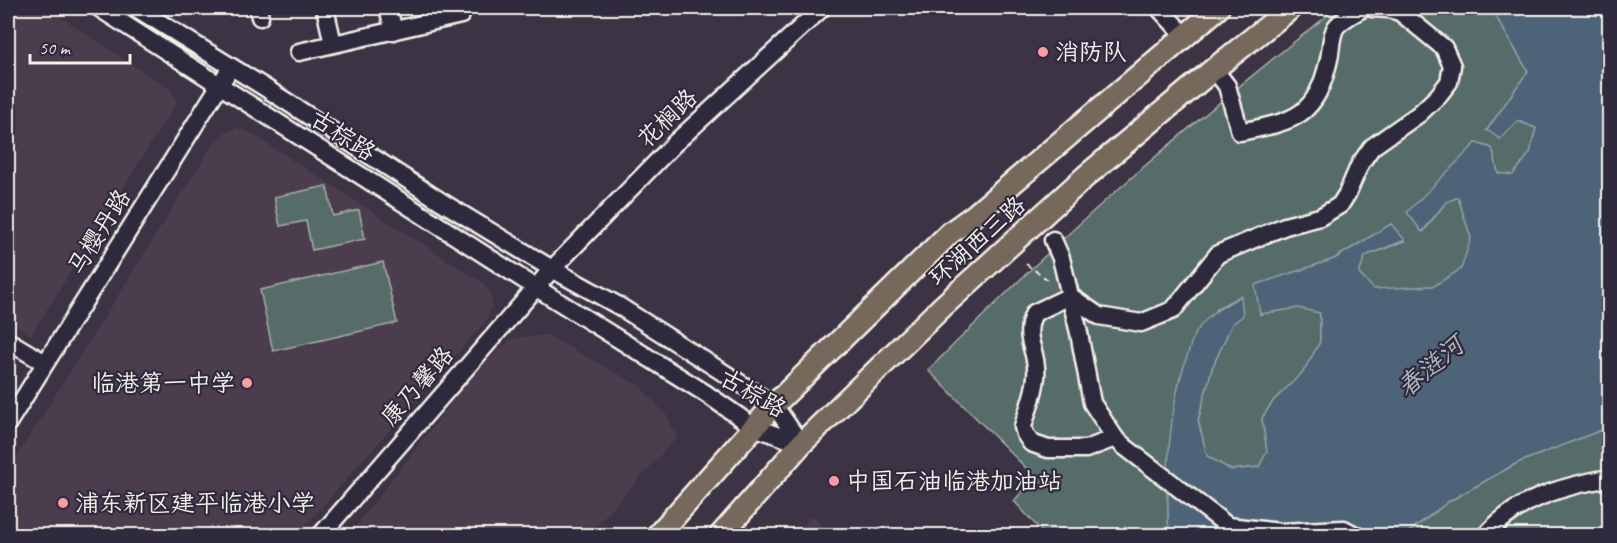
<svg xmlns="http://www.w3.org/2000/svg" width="1617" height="543" viewBox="0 0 1617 543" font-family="Caveat,'LXGW WenKai TC',sans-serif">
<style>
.built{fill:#4b3e4d}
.green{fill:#576c67;stroke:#a6aea8;stroke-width:1.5}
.water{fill:#4d6478;stroke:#909ca5;stroke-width:1.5}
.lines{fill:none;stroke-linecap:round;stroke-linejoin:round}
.minor-casing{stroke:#f4f1e8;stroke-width:21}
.major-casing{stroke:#f4f1e8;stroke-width:26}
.path{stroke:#f4f1e8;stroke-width:2;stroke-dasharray:6 4.5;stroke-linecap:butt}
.minor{stroke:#2f2a3d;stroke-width:16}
.major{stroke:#76695c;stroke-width:21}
.poi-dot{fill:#ff9aa2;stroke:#2f2a3d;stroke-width:2}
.labels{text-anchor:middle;stroke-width:4.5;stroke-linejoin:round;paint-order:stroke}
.poi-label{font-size:24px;fill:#f4f1e8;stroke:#2f2a3d;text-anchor:start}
.street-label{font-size:24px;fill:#f4f1e8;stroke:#2f2a3d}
.water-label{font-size:26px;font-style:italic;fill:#b1b9bb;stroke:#2f2a3d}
</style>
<rect width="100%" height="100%" fill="#3c3344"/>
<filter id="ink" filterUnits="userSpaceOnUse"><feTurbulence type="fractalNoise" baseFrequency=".0167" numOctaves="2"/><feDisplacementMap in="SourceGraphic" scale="12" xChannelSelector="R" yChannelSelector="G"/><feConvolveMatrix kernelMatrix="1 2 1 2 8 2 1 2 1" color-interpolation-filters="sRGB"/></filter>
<g filter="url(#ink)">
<path class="built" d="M8,8H47L171,90L177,102L31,335L8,320Z
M237,128L252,134L483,283L490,293L493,306L486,321L297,535H8V470L212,146L224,133Z
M547,335L640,386L667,416L677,437L588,535H349L475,372L513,338Z
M812,515L832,535H795Z"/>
<path class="green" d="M1337,8H1491L1528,71L1487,130L1518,121L1536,128L1530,153L1513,175L1498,173L1492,148L1476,143L1423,232L1446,202L1458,197L1471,238L1462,269L1434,286L1374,290L1359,274L1365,256L1405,241L1391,224L1334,259L1283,276L1260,314L1298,308L1320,313V342L1303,372L1274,400L1262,418L1267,451L1259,467L1231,470L1207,456L1198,420L1212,368L1232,324L1240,296L1216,309L1180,377L1172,424L1167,490L1169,535H1045L1014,501L1035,477L928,370C992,307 1055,244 1123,185C1192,124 1264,65 1337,8Z
M327,186L333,216L359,210L365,239L312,250L306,221L280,226L274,197Z
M383,262L397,323L273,351L260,290Z
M1609,427V535L1404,536L1448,502L1517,463Z"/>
<path class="water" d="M1491,8H1598L1609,17V427L1517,463L1448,502L1404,535L1169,536C1166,476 1167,413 1187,356C1190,349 1191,341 1195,334C1205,316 1223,306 1241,296L1243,316L1232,324L1212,368L1198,420L1207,456L1231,470L1259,467L1267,451L1262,418L1274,400L1303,372L1320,342V313L1298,308L1260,314L1255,285L1334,259L1391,224L1405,240L1365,256L1359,274L1374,289L1434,286L1461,269L1471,238L1458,197L1446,202L1422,232L1407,212L1476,143L1492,148L1498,173L1513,175L1530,153L1536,128L1518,121L1500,139L1487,130L1528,71Z"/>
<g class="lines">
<defs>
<path id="minor" d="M99,8L535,287L705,393L754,427L801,444
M136,8L264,87L442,202L552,269L619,306L774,405L801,444
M258,8L260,17
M325,8L333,44
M388,8L394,31
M1159,8L1184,35
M299,52L461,15L459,8
M1214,69L1227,86L1240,132C1294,121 1316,118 1329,59C1331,50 1331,34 1336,27C1342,19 1355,13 1363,8
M1053,240L1061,258L1079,333L1092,403L1115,438L1125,447L1228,526L1281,532L1344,529L1357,536
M8,341L45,363
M8,423L226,75
M1115,438L1086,449H1048L1031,443L1025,434L1023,427C1027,411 1035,393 1036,377C1039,350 1021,340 1034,313L1070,296L1099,316L1141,323L1173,310L1218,254L1285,226L1320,217L1340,205L1347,194L1360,164L1372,147L1419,114L1438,96L1449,82L1452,66L1444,48L1400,12L1389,9L1372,8
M320,536L552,269L675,143L822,8
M1485,536C1517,499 1562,486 1610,478"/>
<path id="major" d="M657,536L774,405L950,233L975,215L1218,8
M720,536L801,444L942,307L1086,176L1214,69L1291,8"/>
</defs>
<use href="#minor" class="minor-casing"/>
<use href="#major" class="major-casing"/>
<path class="path" d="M1026,264L1051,282"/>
<use href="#minor" class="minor"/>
<use href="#major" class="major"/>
</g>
</g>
<g class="poi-dot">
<circle cx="1043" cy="52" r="6"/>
<circle cx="247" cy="383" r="6"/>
<circle cx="834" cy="481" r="6"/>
<circle cx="63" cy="503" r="6"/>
</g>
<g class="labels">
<g class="poi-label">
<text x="1055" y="60">消防队</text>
<text x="235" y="391" text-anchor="end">临港第一中学</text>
<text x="846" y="489">中国石油临港加油站</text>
<text x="75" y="511">浦东新区建平临港小学</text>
</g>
<g class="street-label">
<text transform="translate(667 118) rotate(-44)" y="8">花榈路</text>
<text transform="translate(343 135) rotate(33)" y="8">古棕路</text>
<text transform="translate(99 232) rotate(-58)" y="8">马樱丹路</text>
<text transform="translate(977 241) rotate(-42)" y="8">环湖西三路</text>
<text transform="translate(417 386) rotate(-49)" y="8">康乃馨路</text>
<text transform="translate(753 393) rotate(30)" y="8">古棕路</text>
</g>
<g class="water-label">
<text transform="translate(1430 366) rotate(-40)" y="9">春涟河</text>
</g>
</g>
<rect width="1617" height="543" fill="none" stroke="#2f2a3d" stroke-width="30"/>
<rect x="15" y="15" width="1587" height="513" fill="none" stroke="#f4f1e8" stroke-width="2" filter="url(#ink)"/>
<path d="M30 54v9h100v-9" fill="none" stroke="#f4f1e8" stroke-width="3"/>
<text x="39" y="54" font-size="18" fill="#f4f1e8" stroke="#2f2a3d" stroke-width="4.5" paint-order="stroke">50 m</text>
</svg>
